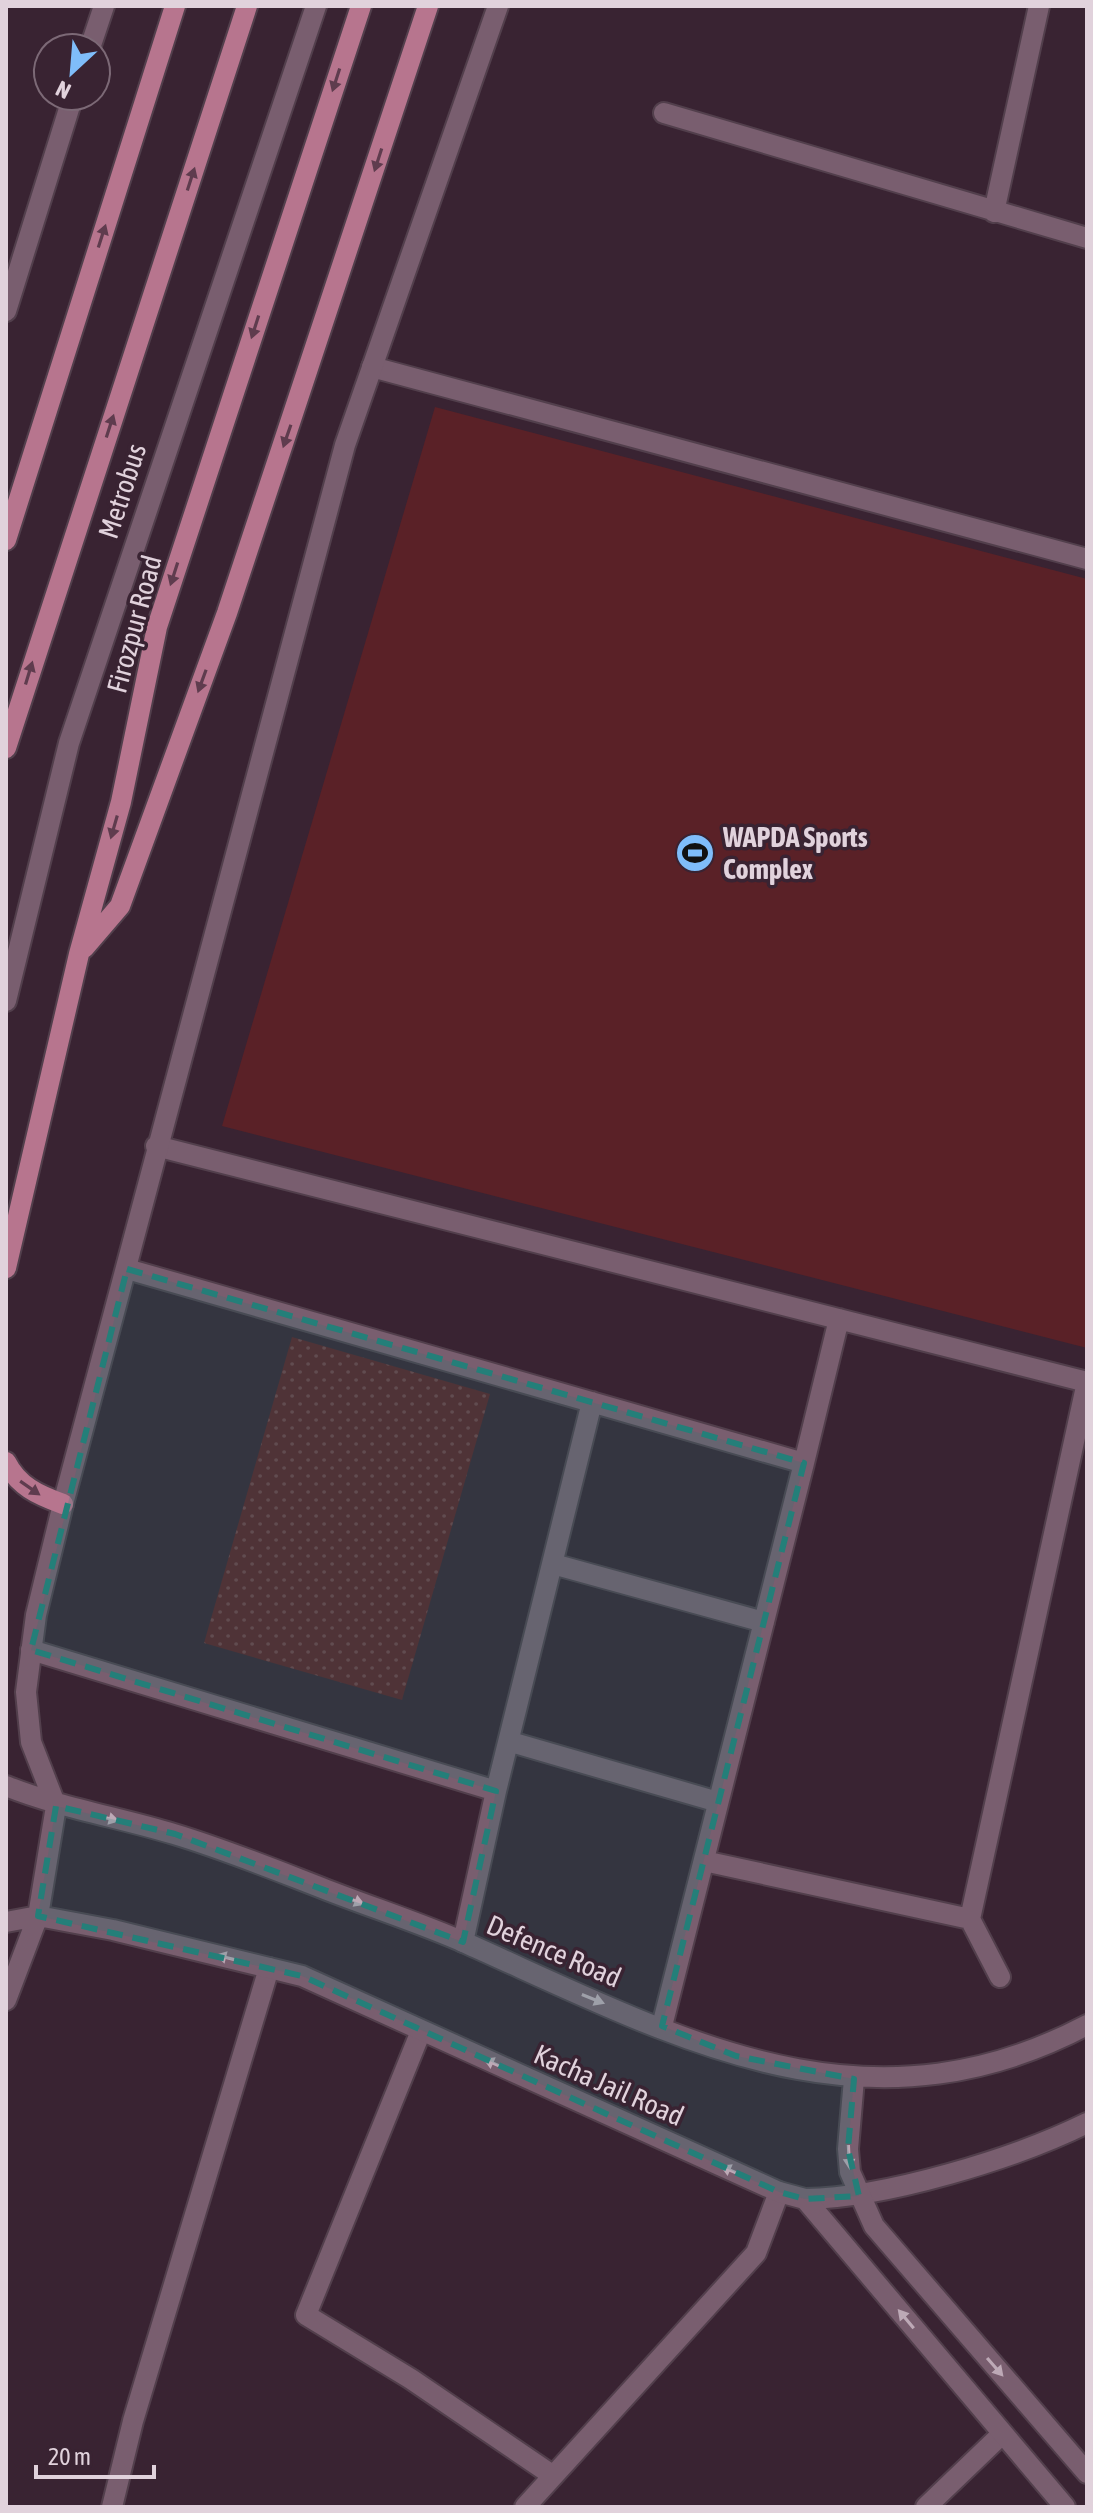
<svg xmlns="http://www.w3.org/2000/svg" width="1093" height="2513" viewBox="0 0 1093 2513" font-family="'Asap Condensed',sans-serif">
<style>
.grass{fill:#5a2127}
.park{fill:url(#park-dots)}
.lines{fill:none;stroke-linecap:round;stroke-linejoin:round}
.lane-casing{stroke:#523f4c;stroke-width:24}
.street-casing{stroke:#523f4c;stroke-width:24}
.secondary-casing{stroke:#523f4c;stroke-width:24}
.primary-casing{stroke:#523f4c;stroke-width:24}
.lane{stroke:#795e6f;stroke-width:20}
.street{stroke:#795e6f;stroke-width:20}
.secondary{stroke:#795e6f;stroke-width:20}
.primary{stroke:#b7758e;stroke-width:20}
.oneway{fill:#5f3c4e}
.oneway2{fill:#bda9b6}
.marked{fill:#247f79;fill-opacity:0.2;stroke:#247f79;stroke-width:6;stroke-dasharray:16 10;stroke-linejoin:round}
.labels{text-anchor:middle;stroke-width:7;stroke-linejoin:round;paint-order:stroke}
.street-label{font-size:28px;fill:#e1d2dc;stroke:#392332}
.poi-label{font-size:28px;font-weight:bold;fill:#e1d2dc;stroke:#392332;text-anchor:start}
</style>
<defs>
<pattern id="park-dots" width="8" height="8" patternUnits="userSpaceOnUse" patternTransform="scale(2)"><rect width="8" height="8" fill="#5a2127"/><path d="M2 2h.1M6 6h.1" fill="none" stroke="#714046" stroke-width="1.8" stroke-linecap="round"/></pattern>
</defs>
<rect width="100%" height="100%" fill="#392332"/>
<path class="grass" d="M435,407L1087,579V1348L222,1126Z"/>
<path class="park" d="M292,1337L490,1394L402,1700L204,1643Z"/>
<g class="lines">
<defs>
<path id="lane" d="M6,1001L69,743L316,6"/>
<path id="street" d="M90,48L104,6
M664,113L1087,238
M994,212L1039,6
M6,311L73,96
M372,367L1087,559
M156,1146L1087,1382
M127,1269L804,1463L662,2026
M804,1463L839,1319
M553,1564L764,1622
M31,1650L496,1791
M511,1742L718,1802
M704,1861L970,1919L1087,1382
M970,1919L1000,1977
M463,1942L496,1791L592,1402
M421,2031L306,2315L411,2379L552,2475
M805,2199C885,2198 1014,2159 1087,2123
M112,2507L133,2421L269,1968
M525,2507L756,2253L779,2192
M926,2507L1002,2434"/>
<path id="secondary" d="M6,1786C61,1808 118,1817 174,1834C224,1849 273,1869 322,1888C370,1907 421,1923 468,1944C676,2037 863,2143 1087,2025
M6,1922L38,1916L113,1930L302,1976L779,2192L805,2199L1065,2507
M6,2000L38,1916L56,1806L31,1742L26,1692L36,1615L63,1504L345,445L498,6
M854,2079L848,2149L850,2172L874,2226L1087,2473"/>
<path id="primary" d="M6,540L175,6
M6,748L247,6
M84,948L120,906L227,613L428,6
M6,1268L79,954L121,802L157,627L361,6
M6,1462C18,1486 38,1495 63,1504"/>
</defs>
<use href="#lane" class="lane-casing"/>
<use href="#street" class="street-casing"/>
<use href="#secondary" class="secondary-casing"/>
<use href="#primary" class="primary-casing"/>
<use href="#lane" class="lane"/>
<use href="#street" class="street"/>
<use href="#secondary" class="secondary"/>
<use href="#primary" class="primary"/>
</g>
<defs><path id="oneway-solid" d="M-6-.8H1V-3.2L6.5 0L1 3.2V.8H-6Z" transform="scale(2)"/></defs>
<g class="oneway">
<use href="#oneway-solid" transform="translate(336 80) rotate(108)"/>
<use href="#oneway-solid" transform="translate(378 160) rotate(108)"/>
<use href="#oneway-solid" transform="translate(191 179) rotate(-72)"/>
<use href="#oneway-solid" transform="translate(102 236) rotate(-72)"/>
<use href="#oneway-solid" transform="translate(255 327) rotate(108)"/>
<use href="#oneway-solid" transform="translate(110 426) rotate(-72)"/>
<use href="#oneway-solid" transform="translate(287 436) rotate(109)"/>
<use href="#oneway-solid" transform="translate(174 574) rotate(108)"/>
<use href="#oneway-solid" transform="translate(29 673) rotate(-73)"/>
<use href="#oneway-solid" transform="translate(202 681) rotate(110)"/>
<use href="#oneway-solid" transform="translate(114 827) rotate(106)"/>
<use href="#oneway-solid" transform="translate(30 1488) rotate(35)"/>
</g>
<g class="oneway2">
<use href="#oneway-solid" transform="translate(107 1818) rotate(14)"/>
<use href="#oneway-solid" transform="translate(353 1900) rotate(21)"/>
<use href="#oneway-solid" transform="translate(228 1958) rotate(-166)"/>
<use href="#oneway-solid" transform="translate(593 1999) rotate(22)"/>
<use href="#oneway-solid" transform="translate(495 2064) rotate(-156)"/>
<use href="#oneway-solid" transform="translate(849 2157) rotate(87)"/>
<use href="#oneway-solid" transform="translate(732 2171) rotate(-156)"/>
<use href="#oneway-solid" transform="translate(906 2319) rotate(-130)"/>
<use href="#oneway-solid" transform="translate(995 2367) rotate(49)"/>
</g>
<path class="marked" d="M127,1269L804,1463L662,2026L736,2056L854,2079L848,2149L859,2196L805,2199L779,2192L302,1976L38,1916L56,1806L175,1834L463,1942L496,1791L31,1650Z"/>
<defs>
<symbol id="stadium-disc" viewBox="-11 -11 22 22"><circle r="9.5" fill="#7fbdfa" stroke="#392332"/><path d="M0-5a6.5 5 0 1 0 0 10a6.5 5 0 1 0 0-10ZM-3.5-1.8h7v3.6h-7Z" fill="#111"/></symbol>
</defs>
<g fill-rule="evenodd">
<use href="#stadium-disc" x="673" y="831" width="44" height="44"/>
</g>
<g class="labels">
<g class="street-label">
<text transform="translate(122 491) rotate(-72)" y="10">Metrobus</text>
<text transform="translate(134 624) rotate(-75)" y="10">Firozpur Road</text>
<text transform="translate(554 1951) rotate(23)" y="10">Defence Road</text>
<text transform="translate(609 2085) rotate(24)" y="10">Kacha Jail Road</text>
</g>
<g class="poi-label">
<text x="723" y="847">WAPDA Sports<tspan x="723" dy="32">Complex</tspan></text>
</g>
</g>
<rect width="1093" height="2513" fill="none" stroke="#e1d2dc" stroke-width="16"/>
<g transform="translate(72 72) rotate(206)"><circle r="38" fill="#392332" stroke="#7c6976" stroke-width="2"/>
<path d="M0-6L14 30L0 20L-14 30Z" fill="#7fbdfa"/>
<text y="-12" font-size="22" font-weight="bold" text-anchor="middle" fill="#e1d2dc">N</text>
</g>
<path d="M36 2465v12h118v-12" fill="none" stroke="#e1d2dc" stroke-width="4"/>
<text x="48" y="2465" font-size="24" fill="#e1d2dc" stroke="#392332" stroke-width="6" paint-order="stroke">20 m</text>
</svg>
